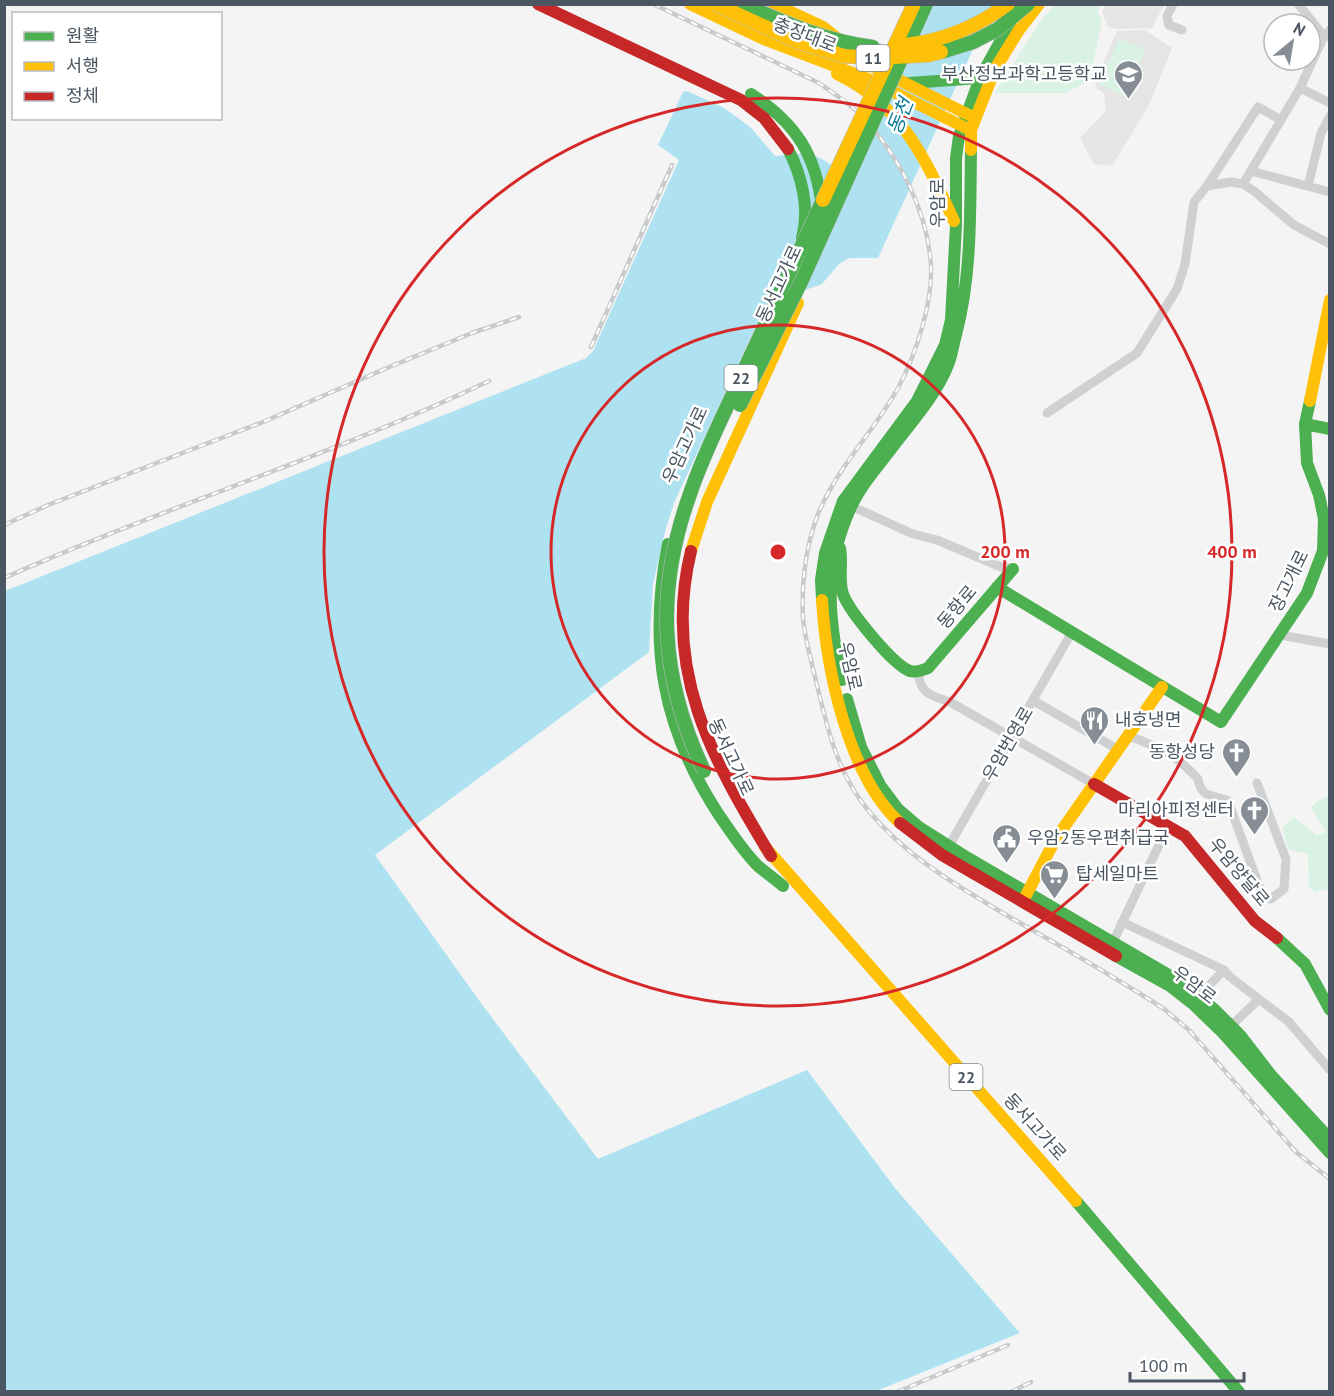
<svg xmlns="http://www.w3.org/2000/svg" width="1334" height="1396" viewBox="0 0 1334 1396" font-family="'PT Sans','Noto Sans KR',sans-serif">
<style>
.education{fill:#e6e5e6}
.green{fill:#d9f2e3}
.water{fill:#aee2f0}
.lines{fill:none;stroke-linecap:round;stroke-linejoin:round}
.street{stroke:#ced0d2;stroke-width:9}
.fast{stroke:#4caf50;stroke-width:12}
.slow{stroke:#ffc107;stroke-width:12}
.jam{stroke:#c62828;stroke-width:12}
.rail-casing{stroke:#c9cacc;stroke-width:4.5}
.rail{stroke:#fff;stroke-width:2;stroke-dasharray:7;stroke-linecap:butt}
.fast-bridge-casing{stroke:#b9bec3;stroke-width:15;stroke-linecap:butt}
.slow-bridge-casing{stroke:#b9bec3;stroke-width:15;stroke-linecap:butt}
.fast-bridge{stroke:#4caf50;stroke-width:14}
.slow-bridge{stroke:#ffc107;stroke-width:14}
.ring{fill:none;stroke:#d62828;stroke-width:3}
.labels{text-anchor:middle;stroke-width:5;stroke-linejoin:round;paint-order:stroke}
.shield{fill:#fff;stroke:#808990;stroke-width:1.5}
.shield-label{font-size:16px;font-weight:bold;fill:#4a5661}
.street-label{font-size:18px;fill:#4a5661;stroke:#fff}
.poi-label{font-size:18px;fill:#4a5661;stroke:#fff;text-anchor:end}
.water-label{font-size:20px;font-style:italic;fill:#0c7c9b;stroke:#fff}
.centre{fill:#d62828;stroke:#fff;stroke-width:3}
.ring-label{font-size:18px;text-anchor:middle;font-weight:bold;fill:#d62828;stroke:#fff;stroke-width:5;stroke-linejoin:round;paint-order:stroke}
</style>
<rect width="100%" height="100%" fill="#f4f4f4"/>
<path class="education" d="M1106,5V4L1164,5L1152,28L1118,29L1108,27L1102,12Z
M1145,30L1172,48L1149,105L1112,166L1094,164L1080,138L1106,111L1104,93L1097,89L1095,82L1117,31Z"/>
<path class="green" d="M1055,4L1100,5L1098,12L1102,21L1089,81L1065,93H995L1040,22Z
M1119,39L1146,49L1125,97L1099,84Z
M1329,795V889L1316,892L1309,887L1308,854L1289,850L1282,828L1294,817L1316,835L1326,832L1311,808L1316,802Z"/>
<path class="water" d="M906,5H993L878,258H849L839,264L822,284L766,304L674,503L666,528L653,584L649,652L375,855L478,999L598,1159L807,1070L895,1188L1020,1333L876,1391L5,1392V591L586,358L593,351L679,160L658,145L683,92L687,91L724,108L742,121L752,129L775,156C799,154 810,149 831,165Z"/>
<g class="lines">
<path class="street" d="M1173,4L1167,16L1169,25L1182,30
M1298,4L1324,36L1330,37
M1300,88L1330,103
M1251,171L1330,192
M1243,184L1300,88L1324,36L1330,30
M1207,186L1258,107L1281,120
M1308,186L1321,133L1330,116
M1047,413L1137,353L1177,289L1185,264L1194,202L1207,186L1231,182L1243,184L1254,191L1294,225L1330,244
M851,506L913,534L937,540L1001,567L1013,569
M1280,635L1330,644
M918,672C921,696 932,695 950,702L1094,784
M1034,701L1119,750
M1129,736C1161,748 1175,754 1198,779C1202,800 1214,794 1228,801L1262,894L1266,898L1271,899L1284,889L1286,859L1257,783
M946,851L1072,632
M1122,922L1224,970L1230,977L1289,1022L1330,1070
M1113,942L1168,826
M1198,997L1224,970
M1231,1026L1259,999"/>
<path class="fast" d="M909,83L980,78
M751,94C796,123 817,156 822,209
M788,149C802,176 810,209 802,238
M1305,424L1330,429
M668,544C648,646 662,728 719,815C731,832 743,851 758,866C766,873 775,879 783,886
M840,548C843,563 838,580 843,594C849,611 893,665 910,671C916,673 922,670 928,668L1013,569
M997,587L1221,722L1307,593L1323,551L1324,519L1319,495L1307,463L1305,424L1310,401
M822,600L821,580L825,553L843,501L917,401L945,345L951,320L956,225V158L959,136L980,78L1010,24
M842,680C828,617 823,568 851,507C861,485 880,464 895,444C914,419 936,395 948,365C952,356 953,345 956,335C972,274 970,212 971,150
M847,699L861,747L880,785L898,809L919,827L968,858L1179,981L1215,1010L1240,1035L1271,1075L1330,1139
M1277,938L1305,964L1330,1010
M1116,956L1170,986L1193,1004L1223,1033L1330,1153
M1076,1201L1239,1392"/>
<path class="slow" d="M690,4L766,40L866,78L968,129
M774,4L823,27L837,38
M859,57L869,65L971,116
M837,74C901,104 926,160 954,221
M971,150V130L995,69L1019,30L1039,4
M1310,401L1330,300
M691,551L707,502L798,303
M822,600C826,668 848,776 900,823
M765,847L1076,1201
M1024,899L1055,840L1162,687"/>
<path class="jam" d="M538,4L741,100L764,118L788,149
M691,551C662,670 712,759 771,856
M1094,784L1185,836L1255,921L1277,938
M900,823L942,855L1116,956"/>
<defs>
<path id="rail" d="M653,4L819,83C835,94 852,105 865,119C898,156 924,205 930,255C936,296 916,355 897,390C873,432 837,468 818,514C806,545 801,584 803,618C805,639 811,660 816,681C827,727 837,773 868,810C907,858 961,888 1013,919C1064,948 1115,977 1164,1009L1189,1030L1296,1152L1330,1179
M591,347L672,165
M4,525L48,505L263,422L387,368L472,333L519,317
M4,578C164,507 331,456 489,381
M897,1392L1008,1345
M1011,1392L1031,1382"/>
</defs>
<use href="#rail" class="rail-casing"/>
<use href="#rail" class="rail"/>
<defs>
<path id="fast-bridge" d="M744,4C786,24 827,41 873,47
M941,52L973,42L998,29L1028,4
M740,405L801,282L926,4
M704,771C660,678 655,591 690,494C703,455 722,418 739,381C767,321 795,260 823,200"/>
<path id="slow-bridge" d="M715,4L798,42L844,56L877,58L929,55L941,52
M905,45C944,41 977,27 1008,4
M823,200L914,4"/>
</defs>
<use href="#fast-bridge" class="fast-bridge-casing"/>
<use href="#slow-bridge" class="slow-bridge-casing"/>
<use href="#fast-bridge" class="fast-bridge"/>
<use href="#slow-bridge" class="slow-bridge"/>
</g>
<g class="ring">
<circle cx="778" cy="552" r="227"/>
<circle cx="778" cy="552" r="454"/>
</g>
<defs>
<symbol id="school-pin" viewBox="-11 -11 22 30"><path d="M0 17L-7.5 6A9.5 9.5 0 1 1 7.5 6Z" fill="#868d94" stroke="#fff"/><path d="M0-5L7-2L0 1L-7-2ZM-4 1L0 2.5L4 1V4Q0 6-4 4Z" fill="#fff"/></symbol>
<symbol id="restaurant-pin" viewBox="-11 -11 22 30"><path d="M0 17L-7.5 6A9.5 9.5 0 1 1 7.5 6Z" fill="#868d94" stroke="#fff"/><path d="M-5-6h1v4h1v-4h1v4h1v-4h1v5L-1.5 .5V6h-2V.5L-5-1ZM5-6V6H3V1.5H1.5Q1.5-4 5-6Z" fill="#fff"/></symbol>
<symbol id="church-pin" viewBox="-11 -11 22 30"><path d="M0 17L-7.5 6A9.5 9.5 0 1 1 7.5 6Z" fill="#868d94" stroke="#fff"/><path d="M-1.2-6h2.4v3.5h3.3v2.4h-3.3V6h-2.4V-.1h-3.3v-2.4h3.3Z" fill="#fff"/></symbol>
<symbol id="civic-pin" viewBox="-11 -11 22 30"><path d="M0 17L-7.5 6A9.5 9.5 0 1 1 7.5 6Z" fill="#868d94" stroke="#fff"/><path d="M-.6-6.5H3V-4.5H.6V-3L4-1V1h2V6H-6V1h2V-1L-.6-3ZM-1.2 2.5V6h2.4V2.5Z" fill="#fff"/></symbol>
<symbol id="supermarket-pin" viewBox="-11 -11 22 30"><path d="M0 17L-7.5 6A9.5 9.5 0 1 1 7.5 6Z" fill="#868d94" stroke="#fff"/><path d="M-6-5.5h2.5l.6 2H6L4.5 2H-2.5L-4.4-4H-6ZM-1.5 3.2a1.3 1.3 0 1 0 .1 0ZM3 3.2a1.3 1.3 0 1 0 .1 0Z" fill="#fff"/></symbol>
</defs>
<g fill-rule="evenodd">
<use href="#school-pin" x="1112" y="58" width="33" height="45"/>
<use href="#restaurant-pin" x="1078" y="704" width="33" height="45"/>
<use href="#church-pin" x="1220" y="736" width="33" height="45"/>
<use href="#church-pin" x="1238" y="794" width="33" height="45"/>
<use href="#civic-pin" x="990" y="822" width="33" height="45"/>
<use href="#supermarket-pin" x="1038" y="858" width="33" height="45"/>
</g>
<g class="labels">
<g class="shield">
<rect x="856.5" y="45" width="33" height="26" rx="4.5"/>
<rect x="724.5" y="365" width="33" height="26" rx="4.5"/>
<rect x="949.5" y="1064" width="33" height="26" rx="4.5"/>
</g>
<g class="shield-label">
<text x="873" y="64">11</text>
<text x="741" y="384">22</text>
<text x="966" y="1083">22</text>
</g>
<g class="street-label">
<text transform="translate(805 35) rotate(21)" y="6">충장대로</text>
<text transform="translate(938 203) rotate(-90)" y="6">우암로</text>
<text transform="translate(779 284) rotate(-65)" y="6">동서고가로</text>
<text transform="translate(685 445) rotate(-65)" y="6">우암고가로</text>
<text transform="translate(1289 581) rotate(-64)" y="6">장고개로</text>
<text transform="translate(957 607) rotate(-50)" y="6">동항로</text>
<text transform="translate(850 666) rotate(77)" y="6">우암로</text>
<text transform="translate(1008 744) rotate(-60)" y="6">우암번영로</text>
<text transform="translate(731 757) rotate(65)" y="6">동서고가로</text>
<text transform="translate(1239 872) rotate(50)" y="6">우암양달로</text>
<text transform="translate(1194 985) rotate(37)" y="6">우암로</text>
<text transform="translate(1035 1127) rotate(48)" y="6">동서고가로</text>
</g>
<g class="poi-label">
<text x="1107" y="80">부산정보과학고등학교</text>
<text x="1115" y="726" text-anchor="start">내호냉면</text>
<text x="1215" y="758">동항성당</text>
<text x="1234" y="816">마리아피정센터</text>
<text x="1027" y="844" text-anchor="start">우암2동우편취급국</text>
<text x="1076" y="880" text-anchor="start">탑세일마트</text>
</g>
<g class="water-label">
<text transform="translate(900 116) rotate(-68)" y="7">동천</text>
</g>
</g>
<circle cx="778" cy="552" r="9" class="centre"/>
<g class="ring-label">
<text x="1005" y="558">200 m</text>
<text x="1232" y="558">400 m</text>
</g>
<rect width="1334" height="1396" fill="none" stroke="#4a5661" stroke-width="12"/>
<rect x="12" y="12" width="210" height="108" fill="#ffffff" stroke="#b7bbc0" stroke-width="1.5"/>
<rect x="24" y="32" width="30" height="9" fill="#4caf50" stroke="#b7bbc0" stroke-width="1.5"/>
<text x="66" y="42" font-size="18" fill="#4a5661">원활</text>
<rect x="24" y="62" width="30" height="9" fill="#ffc107" stroke="#b7bbc0" stroke-width="1.5"/>
<text x="66" y="72" font-size="18" fill="#4a5661">서행</text>
<rect x="24" y="92" width="30" height="9" fill="#c62828" stroke="#b7bbc0" stroke-width="1.5"/>
<text x="66" y="102" font-size="18" fill="#4a5661">정체</text>
<g transform="translate(1292 42) rotate(30)"><circle r="28" fill="#ffffff" stroke="#b7bbc0" stroke-width="1.5"/>
<path d="M0-4.5L10 22L0 15L-10 22Z" fill="#868d94"/>
<text y="-9" font-size="16" font-weight="bold" text-anchor="middle" fill="#4a5661">N</text>
</g>
<path d="M1130 1372v9h114v-9" fill="none" stroke="#4a5661" stroke-width="3"/>
<text x="1139" y="1372" font-size="18" fill="#4a5661" stroke="#ffffff" stroke-width="4.5" paint-order="stroke">100 m</text>
</svg>
